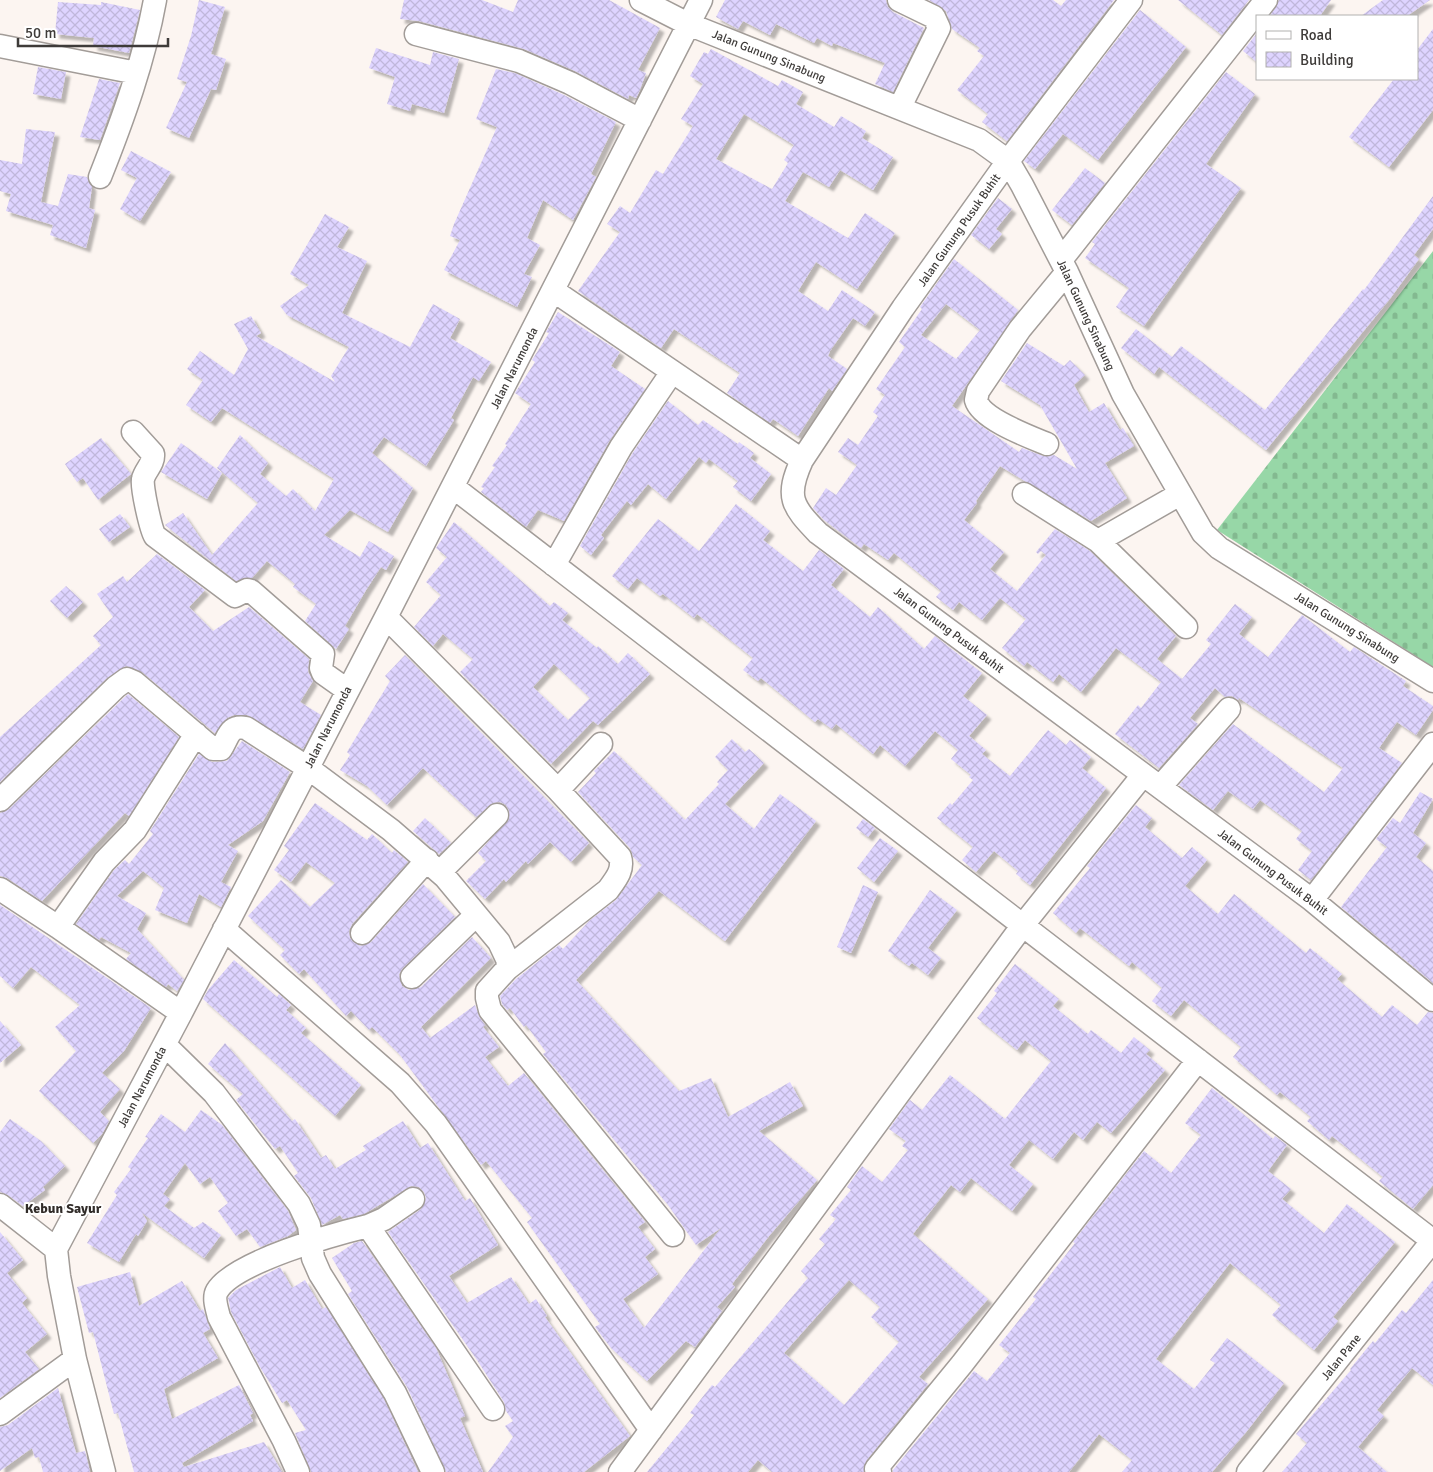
<svg xmlns="http://www.w3.org/2000/svg" width="1433" height="1472" viewBox="0 0 1433 1472" font-family="Signika,sans-serif">
<style>
.cemetery{fill:url(#cemetery-stones)}
.building{fill:url(#building-cross-hatch);fill-rule:evenodd;filter:url(#shadow)}
.lines{fill:none;stroke-linecap:round;stroke-linejoin:round}
.minor-casing{stroke:#a29c98;stroke-width:25}
.minor{stroke:#fff;stroke-width:22}
.labels{text-anchor:middle;stroke-width:4;stroke-linejoin:round;paint-order:stroke}
.street-label{font-size:12px;fill:#3e3b39;stroke:#fff}
.neighbourhood-label{font-size:14px;font-weight:bold;fill:#312c29;stroke:#fff}
</style>
<defs>
<pattern id="cemetery-stones" width="16" height="16" patternUnits="userSpaceOnUse" patternTransform="scale(1.25)"><rect width="16" height="16" fill="#97d7a7"/><path d="M2 7V4a2 2 0 0 1 4 0v3zM10 15v-3a2 2 0 0 1 4 0v3z" fill="#83b990"/></pattern>
<pattern id="building-cross-hatch" width="8" height="8" patternUnits="userSpaceOnUse" patternTransform="scale(1.25)"><rect width="8" height="8" fill="#ded4ff"/><path d="M0 0l8 8M0 8l8-8" fill="none" stroke="#c0b7db"/></pattern>
<filter id="shadow"><feDropShadow dx="4.5" dy="4.5" stdDeviation="1" flood-color="#0004"/></filter>
</defs>
<rect width="100%" height="100%" fill="#fcf5f1"/>
<path class="cemetery" d="M1433,251V667L1217,530Z"/>
<path class="building" d="M199,0L225,7L211,54L226,59L216,90L211,89L189,138L166,128L187,82L177,79L191,36Z
M404,0H482L513,12L518,0H609L660,28L638,70L646,73L639,92L636,98L629,95L628,99L575,71L524,49L419,21L400,19Z
M725,0H886L888,7L893,12L924,28L893,92L875,84L885,63L833,43L832,46L817,38L814,43L776,24L770,35L743,21L738,29L716,17Z
M929,0H1053L1061,6L1066,0H1114L1007,141L982,122L988,114L957,90L984,56L977,51L980,48L952,29L946,11Z
M1178,0H1249L1222,35Z
M1279,0H1331L1320,16H1270Z
M1383,0H1430L1407,16H1361Z
M58,2L101,5V2L140,10L129,53L93,46L94,38L55,34Z
M1140,10L1186,47L1098,160L1063,134L1035,169L1024,161Z
M1433,29V110L1389,167L1349,137L1394,79H1417V50Z
M1257,33V62L1243,51Z
M376,48L430,65L433,52L459,59L444,113L412,104L410,111L387,104L395,77L369,68Z
M711,49L778,86L782,80L803,92L796,104L834,127L841,116L866,131L862,138L893,157L873,190L840,170L829,187L803,172L785,201L848,238L865,213L895,233L857,289L816,262L798,291L828,311L842,290L875,312L865,326L853,318L830,351L828,356L847,369L832,391L829,388L798,436L773,419L770,423L727,393L740,373L674,329L661,348L578,291L620,232L607,224L620,206L630,213L656,170L663,174L693,126L681,119L703,84L690,76L704,52L708,54ZM744,114L794,145L784,160L788,163L772,189L716,159Z
M38,67L66,72L61,99L33,94Z
M496,69L515,73L564,95L616,122L591,174L596,177L573,220L543,200L527,238L540,245L524,274L532,277L517,307L444,270L460,240L450,236L454,224L497,127L476,119Z
M1226,72L1255,94L1206,164L1241,188L1144,326L1116,307L1129,288L1085,258L1095,244L1092,242Z
M99,79L120,83L100,140L80,137Z
M26,129L55,132L41,202L58,206L68,174L87,177L92,187L89,208L95,210L86,248L50,235L53,225L6,211L11,194L0,191V160L22,164Z
M131,151L171,172L140,221L120,209L137,178L121,170Z
M1085,168L1105,183L1072,225L1052,210Z
M1433,196V229L1414,255L1419,259L1389,300L1266,450L1159,367L1154,374L1121,348L1136,329L1172,357L1181,346L1265,410L1363,289L1364,290Z
M998,198L1012,209L996,229L1002,234L989,249L971,235Z
M325,214L349,227L337,247L367,261L342,313L410,347L433,304L460,319L450,338L491,362L479,381L473,377L451,418L454,420L426,466L384,437L372,453L413,488L388,532L350,510L324,535L360,557L369,541L394,556L386,570L381,567L366,590L345,626L349,629L336,649L305,621L316,604L293,587L295,584L267,561L252,578L236,581L165,525L183,513L212,555L258,503L217,468L240,435L268,463L260,474L286,496L293,489L315,511L334,479L222,408L211,422L186,405L203,380L187,369L200,351L234,375L248,349L234,324L251,316L261,333L256,336L335,382L331,376L349,347L287,315L280,306L309,285L290,274Z
M954,259L1018,310L952,406L1019,452L1022,448L1043,456L1054,455L1077,469L1040,405L1001,381L1027,343L1064,366L1070,360L1085,375L1074,385L1089,412L1104,403L1120,430L1123,428L1134,446L1105,463L1127,498L1091,521L1000,466L976,501L977,503L964,520L1004,552L990,569L1017,591L1046,555L1041,551L1038,554L1036,552L1055,529L1090,551L1176,636L1157,659L1182,679L1211,644L1206,640L1235,604L1252,617L1239,634L1268,657L1302,615L1350,652L1354,647L1406,681L1403,686L1433,706V710L1416,735L1397,722L1379,748L1402,763L1311,880L1298,870L1312,851L1296,839L1302,831L1260,800L1253,809L1228,791L1213,810L1179,785L1233,724L1324,792L1343,768L1239,698L1238,700L1232,696L1225,697L1215,688L1190,718L1198,724L1159,768L1115,734L1138,705L1141,708L1161,682L1116,648L1081,692L1059,674L1053,682L1027,662L1024,666L1002,648L1026,619L1000,598L982,620L959,602L953,610L936,597L941,591L894,553L888,560L864,544L861,548L824,520L813,508L826,488L836,495L857,465L838,452L848,438L858,445L878,416L873,412L885,395L876,389L905,347L899,342L922,309L920,307ZM946,304L980,330L956,359L921,335Z
M558,312L620,352L611,366L645,389L610,440L564,521L538,510L526,527L481,492L484,488L481,487L495,467L492,466L507,445L505,444L531,404L515,393L535,362L532,360L549,333L546,332Z
M668,401L698,425L703,420L738,444L739,442L754,453L750,458L771,474L751,501L733,487L738,481L709,459L706,463L699,457L666,499L648,484L631,505L627,501L601,535L604,538L591,555L580,546L632,454Z
M101,438L131,474L98,500L83,478L77,482L65,464Z
M181,443L222,473L207,499L161,472Z
M736,504L770,531L763,540L803,571L819,550L844,569L831,585L870,617L878,607L924,649L935,636L982,673L963,696L987,715L969,736L986,750L982,754L1010,776L1048,730L1066,745L1070,740L1091,757L1082,768L1106,788L1030,885L1016,874L1018,871L994,851L976,872L962,860L973,847L937,818L950,803L952,805L973,780L969,777L971,775L951,759L958,750L935,731L905,766L880,745L873,754L836,724L832,729L818,719L815,722L761,678L758,681L743,670L753,658L697,614L694,618L663,594L660,596L637,578L628,589L612,576L658,519L699,551Z
M120,514L130,527L109,542L99,529Z
M454,522L550,606L554,602L568,613L562,620L597,648L598,646L618,664L628,653L650,674L598,725L593,721L551,764L460,672L473,659L443,634L433,646L414,627L441,595L426,582L447,557L436,548ZM554,664L590,698L568,720L533,687Z
M157,554L205,590L189,607L213,631L249,607L309,659L308,672L313,681L300,702L321,715L303,749L247,715H234L227,718L215,733L142,672L126,666L107,678L0,782V737L101,645L93,636L113,617L97,594L123,576L127,582Z
M66,586L83,602L67,618L50,601Z
M405,655L589,843L571,862L550,842L528,864L526,861L506,882L504,879L485,899L466,881L486,861L478,853L509,819V811L506,805L500,802L493,803L476,817L423,768L387,805L367,786L340,770L350,755L347,752L390,681L385,676Z
M128,694L179,737L129,816L125,813L42,901L7,878L0,876V813L9,809Z
M732,739L745,752L749,749L764,763L725,804L754,829L780,794L816,821L725,941L659,891L576,980L679,1091L711,1078L728,1117L790,1082L803,1106L759,1131L817,1180L769,1236L732,1284L735,1287L717,1307L722,1311L695,1347L686,1341L647,1381L611,1348L595,1327L600,1324L527,1222L532,1218L486,1161L481,1165L400,1055L372,1027L369,1030L351,1011L346,1016L304,969L299,974L280,955L285,950L248,916L281,880L310,907L335,883L306,862L291,882L274,870L289,850L284,846L315,803L367,840L372,834L392,853L394,850L408,862L352,924L349,931L350,938L360,946L371,942L423,884L455,917L403,968L399,974L402,986L409,990L421,987L472,937L491,958L421,1027L430,1038L475,1005L480,1018L485,1025L483,1027L499,1047L485,1057L508,1086L524,1073L645,1222L638,1227L655,1249L645,1257L658,1274L623,1299L644,1328L721,1228L696,1245L668,1205L543,1054L546,1052L526,1025L524,1027L510,1008L507,1010L502,1004L500,996L516,979L559,945L563,949L589,921L616,900L642,865L633,857L630,848L578,792L596,773L594,771L614,751L685,820L719,784L717,782L728,770L715,757Z
M242,741L290,772L263,821L228,845L238,851L221,882L231,887L221,907L199,894L187,923L155,910L164,888L143,871L117,896L146,913L137,929L184,980L177,991L168,984L166,987L126,959L131,953L101,937L99,940L76,924L114,870L125,860L129,864L153,834L150,831L199,754L212,762L227,761Z
M1420,792L1433,799L1413,833L1426,843L1416,857L1433,871V983L1341,907L1387,847L1376,839L1393,818L1400,823Z
M1136,805L1152,818L1145,827L1182,858L1192,847L1207,860L1185,886L1218,914L1234,894L1306,953L1310,948L1342,974L1337,979L1382,1017L1392,1005L1417,1025L1428,1012L1433,1013V1185L1413,1209L1379,1181L1383,1177L1332,1136L1329,1140L1307,1121L1311,1117L1280,1092L1277,1095L1233,1057L1241,1047L1184,1000L1171,1016L1152,1001L1162,988L1132,962L1129,966L1080,928L1076,933L1053,913L1090,868L1087,866Z
M425,818L451,843L439,854L413,831Z
M863,819L875,828L868,837L856,828Z
M880,838L898,851L874,882L857,868Z
M863,885L878,892L851,953L837,947Z
M930,890L957,910L928,948L941,958L928,975L912,963L909,966L888,951Z
M0,905L151,1008L124,1051L102,1073L120,1089L100,1112L109,1121L102,1134L93,1143L39,1091L76,1051L55,1027L80,1005L31,967L13,988L0,976Z
M234,960L277,997L279,994L291,1005L286,1010L306,1028L301,1033L361,1085L335,1116L203,999L208,990Z
M1015,964L1059,999L1053,1006L1088,1034L1091,1030L1121,1053L1134,1037L1150,1050L1146,1054L1165,1070L1111,1133L1097,1122L1083,1140L1074,1132L1053,1159L1029,1140L1009,1165L1033,1184L1012,1211L971,1178L960,1192L951,1185L926,1217L913,1234L988,1299L919,1377L928,1384L866,1461L864,1472H772L758,1460L748,1472H647L694,1415L690,1413L712,1385L715,1387L808,1278L801,1271L825,1244L819,1239L836,1219L830,1215L851,1190L847,1187L862,1166L882,1182L908,1150L902,1146L906,1141L889,1129L910,1100L922,1110L950,1075L1005,1119L1051,1061L1025,1040L1017,1050L977,1018L997,993L994,991ZM849,1280L880,1307L871,1317L899,1342L844,1405L784,1353Z
M0,1021L21,1045L0,1063Z
M225,1043L292,1121L295,1119L321,1158L326,1155L335,1169L366,1150L363,1146L403,1121L420,1148L428,1143L465,1201L470,1198L498,1245L449,1276L467,1303L511,1277L529,1304L536,1299L547,1316L545,1317L630,1436L584,1472H488L513,1437L505,1426L513,1421L506,1411L504,1402L477,1360L388,1232L421,1209L426,1198L424,1192L419,1187L411,1186L364,1214L343,1219L340,1215L322,1225L311,1198L294,1176L298,1173L280,1146L275,1149L236,1100L243,1094L208,1064Z
M1212,1088L1273,1139L1275,1136L1287,1145L1268,1171L1291,1189L1282,1199L1324,1233L1347,1204L1395,1242L1333,1317L1338,1321L1314,1350L1272,1315L1281,1305L1230,1263L1156,1359L1194,1389L1215,1363L1210,1360L1227,1338L1284,1383L1247,1431L1212,1472H1122L1132,1460L1099,1434L1069,1472H893V1470L974,1371L987,1381L1010,1353L999,1345L1036,1299L1033,1297L1075,1243L1073,1242L1144,1151L1171,1173L1201,1135L1185,1123Z
M201,1110L222,1125L288,1211L296,1230L288,1236L260,1247L247,1229L236,1236L218,1211L228,1203L210,1177L200,1184L185,1163L163,1194L170,1199L164,1206L194,1228L203,1222L221,1235L204,1258L142,1213L147,1221L138,1236L136,1234L119,1262L87,1243L117,1195L114,1192L131,1169L128,1167L148,1138L145,1137L161,1114L185,1132Z
M10,1119L41,1141L65,1166L43,1187L45,1190L23,1206L8,1195L0,1192V1132Z
M0,1232L23,1260L7,1273L27,1298L22,1303L47,1334L25,1352L39,1369L0,1398Z
M362,1241L436,1348L465,1416L460,1418L483,1472H446L407,1387L348,1294L352,1291L332,1258L354,1243Z
M280,1267L292,1288L305,1280L322,1309L326,1307L384,1399L418,1472H311L295,1433L306,1430L287,1400L282,1403L260,1367L231,1312L229,1302L228,1298L236,1290Z
M130,1272L139,1306L182,1281L200,1311L203,1309L210,1329L203,1333L218,1358L164,1389L172,1419L239,1385L253,1413L250,1415L253,1421L182,1463L184,1467L264,1442L282,1472H134L118,1413L114,1414L93,1332L89,1333L77,1287Z
M1433,1280V1385L1412,1368L1377,1410L1384,1416L1358,1447L1387,1472H1282L1307,1443L1296,1434L1351,1370L1350,1369L1373,1341L1375,1343L1402,1310L1406,1313Z
M58,1388L76,1453L85,1451L90,1472H43L39,1457L35,1458L32,1448L0,1471V1427L8,1425Z"/>
<g class="lines">
<defs>
<path id="minor" d="M641,0L688,24L979,140L1008,161L1022,185L1067,272L1123,394L1203,533L1219,548L1433,681
M899,0L934,17L939,28L900,107
M1131,0L1008,161L903,308L802,460C785,497 792,506 818,533L1312,900L1433,1000
M416,34L519,61L570,83L640,120
M0,46L137,73
M100,177C123,119 144,61 155,0
M1061,260L1266,0
M554,291L802,460
M133,432L153,454C154,464 145,470 143,479C141,486 151,530 155,536L235,596L247,590L251,591L323,654L321,668L323,673L347,690
M1047,444C1030,437 981,419 976,400L978,391L1020,329L1067,272
M453,487L1433,1241
M1024,494L1098,541L1180,494
M1098,541L1186,627
M554,565L621,447L672,372
M386,617L558,790L601,744
M1160,787L1229,709
M0,800L116,687L127,679L134,682L213,749H221C229,736 229,725 246,728L308,768L391,830L445,877L499,942L508,961L507,969L487,991V998L490,1010L673,1235
M440,872L497,815
M0,889L58,927L181,1013
M1312,900L1433,744
M58,927L104,862L135,830L196,734
M224,929L400,1083L436,1124L651,1430
M362,933L427,860
M507,969L608,890C616,879 624,870 620,857L558,790
M412,977L476,915
M165,1045L214,1093L299,1204L309,1225L313,1258L320,1274L395,1393L433,1472
M0,1205L56,1249
M368,1226L384,1219L413,1199
M0,1414L75,1359
M104,1472L75,1359L59,1276L56,1249L181,1013L386,617L701,0
M298,1472L284,1441L219,1317C217,1309 213,1298 217,1291C234,1262 335,1234 368,1226L493,1409
M620,1472L1023,925L1143,775
M880,1472L876,1469L962,1364L1198,1060
M1248,1472L1433,1240"/>
</defs>
<use href="#minor" class="minor-casing"/>
<use href="#minor" class="minor"/>
</g>
<g class="labels">
<g class="street-label">
<text transform="translate(769 56) rotate(22)" y="4">Jalan Gunung Sinabung</text>
<text transform="translate(959 230) rotate(-55)" y="4">Jalan Gunung Pusuk Buhit</text>
<text transform="translate(1086 315) rotate(65)" y="4">Jalan Gunung Sinabung</text>
<text transform="translate(514 368) rotate(-63)" y="4">Jalan Narumonda</text>
<text transform="translate(1347 627) rotate(32)" y="4">Jalan Gunung Sinabung</text>
<text transform="translate(949 630) rotate(37)" y="4">Jalan Gunung Pusuk Buhit</text>
<text transform="translate(328 727) rotate(-63)" y="4">Jalan Narumonda</text>
<text transform="translate(1273 872) rotate(37)" y="4">Jalan Gunung Pusuk Buhit</text>
<text transform="translate(142 1087) rotate(-62)" y="4">Jalan Narumonda</text>
<text transform="translate(1341 1357) rotate(-51)" y="4">Jalan Pane</text>
</g>
<g class="neighbourhood-label">
<text x="63" y="1213">Kebun Sayur</text>
</g>
</g>
<rect x="1256" y="15" width="162" height="65" fill="#ffffff" stroke="#b2b1b0"/>
<rect x="1266" y="31" width="25" height="8" fill="#ffffff" stroke="#b2b1b0"/>
<text x="1300" y="40" font-size="15" fill="#3e3b39">Road</text>
<rect x="1266" y="52" width="25" height="15" fill="url(#building-cross-hatch)" stroke="#b2b1b0"/>
<text x="1300" y="65" font-size="15" fill="#3e3b39">Building</text>
<path d="M18 38v8h150v-8" fill="none" stroke="#3e3b39" stroke-width="2.5"/>
<text x="25" y="38" font-size="15" fill="#3e3b39" stroke="#ffffff" stroke-width="4" paint-order="stroke">50 m</text>
</svg>
